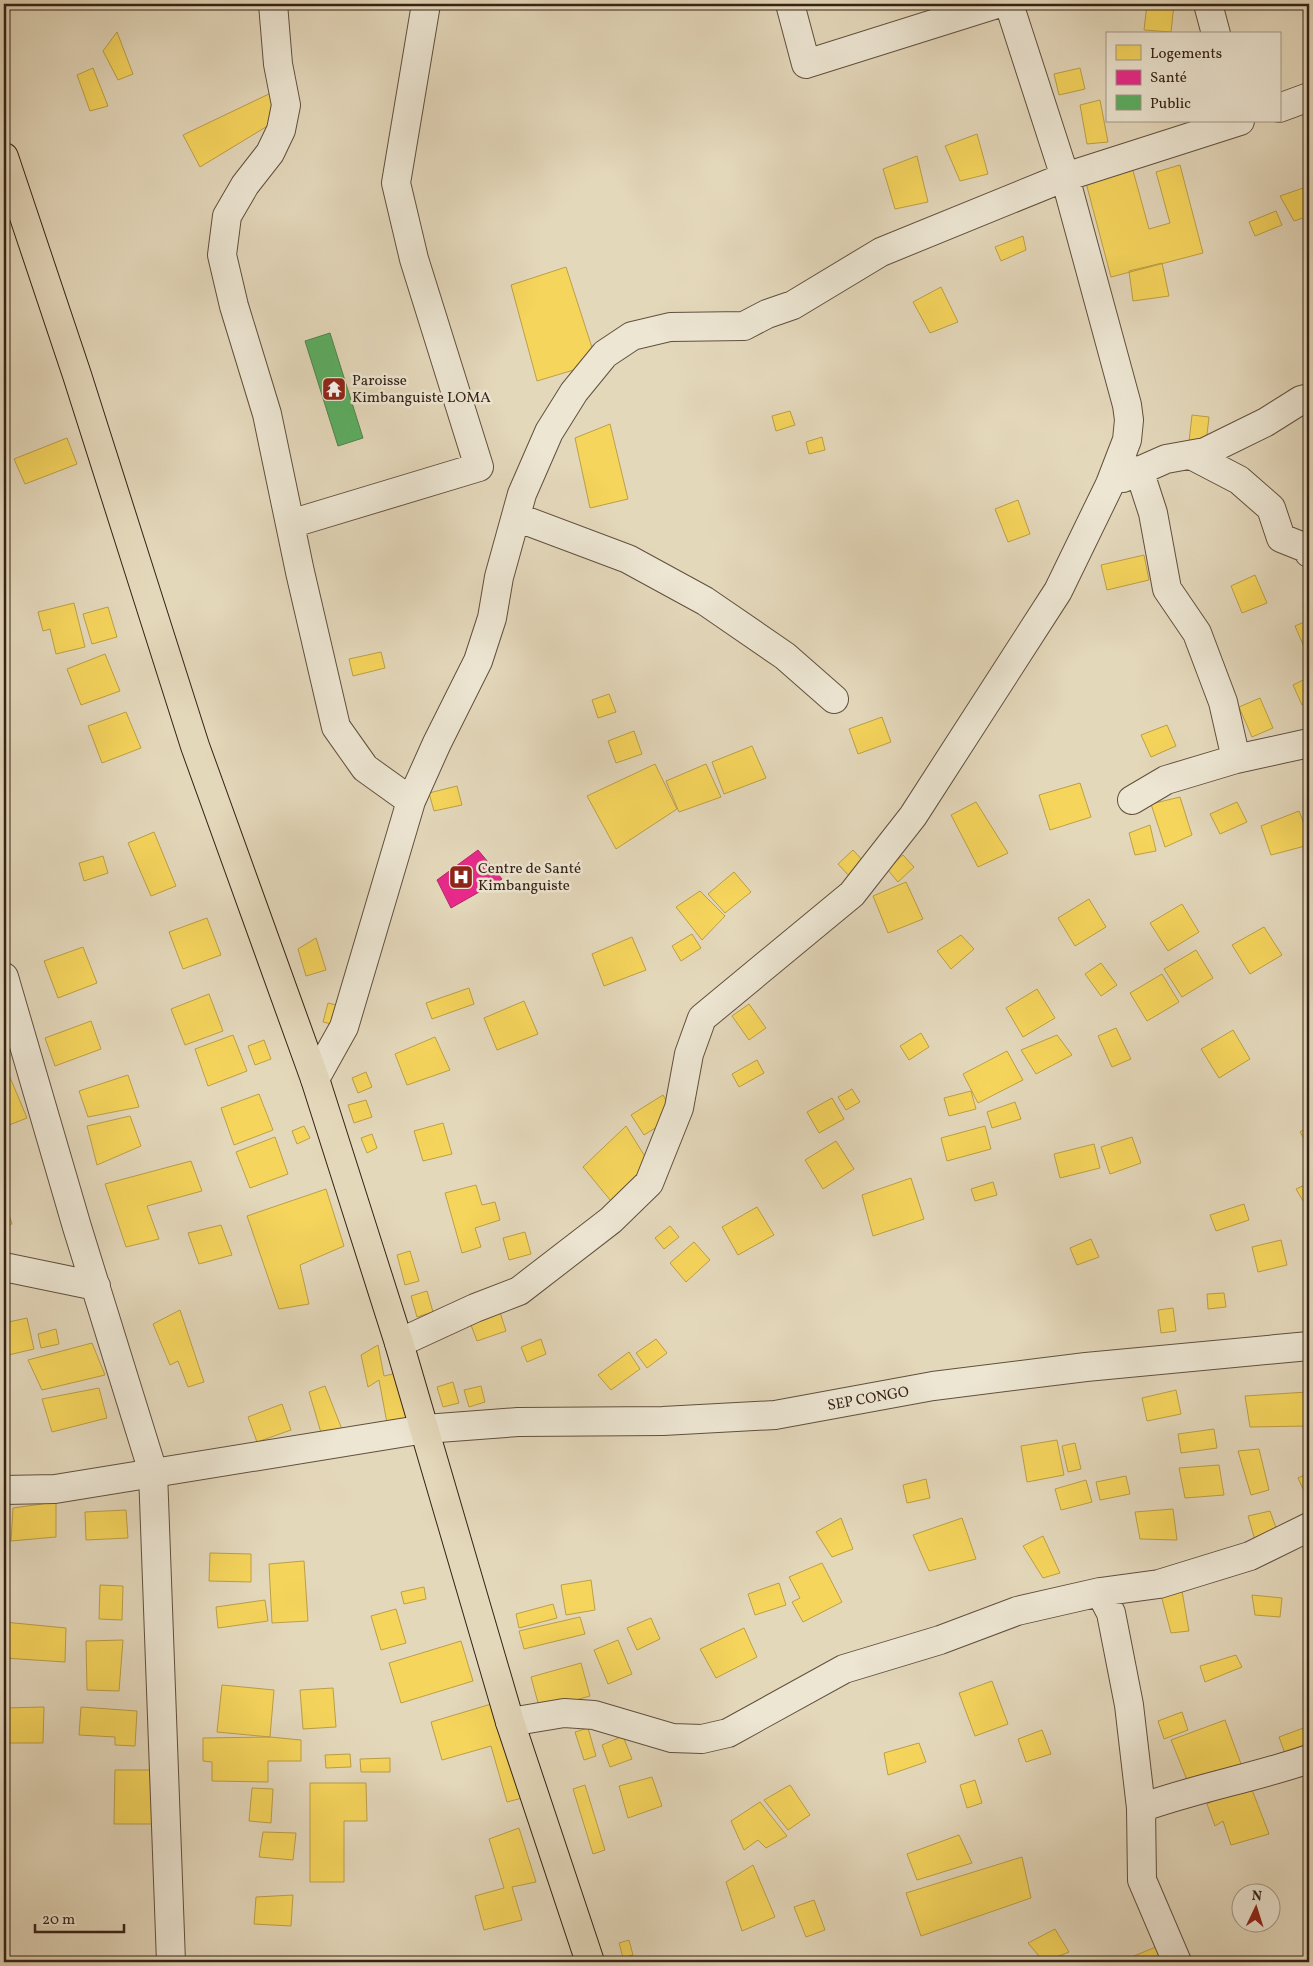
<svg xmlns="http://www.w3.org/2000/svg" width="1313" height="1966" viewBox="0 0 1313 1966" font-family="Vollkorn,serif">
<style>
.homes{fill:#f6d55c;stroke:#bc9f47}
.health{fill:#e7298a;stroke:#b22767}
.public{fill:#5aae61;stroke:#4f844a}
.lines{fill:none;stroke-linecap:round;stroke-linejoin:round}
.minor-casing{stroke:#61503e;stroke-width:30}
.tertiary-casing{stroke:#61503e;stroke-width:30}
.primary-casing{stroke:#352215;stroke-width:30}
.minor{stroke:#ede6d3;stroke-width:28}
.tertiary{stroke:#ede6d3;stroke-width:28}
.primary{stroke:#e4d8bb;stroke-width:28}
.labels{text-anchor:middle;stroke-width:5;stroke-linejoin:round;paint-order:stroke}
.poi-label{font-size:15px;fill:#352215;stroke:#ede6d3;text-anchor:start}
.street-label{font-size:15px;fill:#352215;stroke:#ede6d3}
</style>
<rect width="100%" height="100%" fill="#e4d8bb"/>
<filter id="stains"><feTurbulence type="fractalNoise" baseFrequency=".004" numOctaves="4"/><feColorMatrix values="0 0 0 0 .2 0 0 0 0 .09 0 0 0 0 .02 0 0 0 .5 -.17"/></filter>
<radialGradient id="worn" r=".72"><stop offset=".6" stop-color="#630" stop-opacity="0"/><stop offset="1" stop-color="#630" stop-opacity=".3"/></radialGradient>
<path class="homes" d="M1147,4H1174L1171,32L1144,30Z
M117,32L133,74L118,80L103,51Z
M93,68L108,106L90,111L77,75Z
M1080,68L1085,89L1059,95L1054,74Z
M271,93L284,116L200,167L183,135Z
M1100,100L1108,142L1087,144L1080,105Z
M977,134L988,174L960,181L945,146Z
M917,156L928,202L895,209L883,169Z
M1180,165L1203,253L1111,277L1085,179L1132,167L1149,229L1170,223L1156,172Z
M1309,186V216L1294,221L1280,196Z
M1276,211L1282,225L1255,236L1249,222Z
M1023,236L1026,250L1001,261L995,247Z
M1162,263L1169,296L1133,301L1129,271Z
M566,267L597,363L537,381L511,285Z
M941,287L958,322L930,333L913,302Z
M790,411L795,425L776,431L772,416Z
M1192,415L1209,417L1205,452L1188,451Z
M610,424L628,499L590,508L575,438Z
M822,437L825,450L809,454L806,442Z
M67,438L77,464L25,484L14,459Z
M1018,500L1030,534L1008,542L995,509Z
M1144,555L1149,580L1107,590L1101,565Z
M1255,575L1267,603L1242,613L1231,586Z
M74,603L85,647L56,654L50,629L43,631L38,612Z
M108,607L117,637L92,644L83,614Z
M1309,620V655L1308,656L1295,626Z
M381,652L385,668L353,676L349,659Z
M105,654L120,691L81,705L67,669Z
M1309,677V702L1302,705L1293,685Z
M609,694L616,712L598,718L592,700Z
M1260,698L1273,728L1252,737L1239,707Z
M126,712L141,748L102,763L88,726Z
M882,717L891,742L858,754L849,729Z
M1167,725L1176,746L1151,757L1141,735Z
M634,731L642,754L616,763L608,741Z
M752,746L766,778L724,794L712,762Z
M655,764L677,809L616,849L587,796Z
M706,764L721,797L679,812L666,781Z
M1080,783L1091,817L1050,830L1039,795Z
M457,786L462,805L434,811L429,793Z
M1180,797L1192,835L1165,847L1151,804Z
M976,802L1008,853L978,867L951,815Z
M1237,802L1247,822L1220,834L1210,814Z
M1299,811L1309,836V845L1271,855L1261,826Z
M1150,825L1156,851L1135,855L1129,833Z
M154,832L176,886L151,896L128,843Z
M853,850L866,864L851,878L838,864Z
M903,855L914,867L898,882L887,869Z
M103,856L108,873L84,881L79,863Z
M734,872L751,892L725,913L708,894Z
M906,882L923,919L888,933L873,896Z
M700,891L725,916L702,940L676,907Z
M1089,899L1106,927L1075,946L1058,918Z
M1182,904L1199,932L1168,951L1150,923Z
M207,918L221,955L183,969L169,932Z
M1264,927L1282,955L1250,974L1232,945Z
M692,934L701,948L681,961L672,946Z
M961,935L974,949L951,969L937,951Z
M632,937L646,970L604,986L592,954Z
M316,938L326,970L306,976L298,949Z
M83,947L97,983L58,998L44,961Z
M1196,950L1213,978L1182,997L1164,969Z
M1101,963L1117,985L1101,996L1085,974Z
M1162,974L1179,1002L1147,1021L1130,993Z
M469,988L474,1004L432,1019L426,1003Z
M1037,989L1055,1018L1023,1037L1006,1008Z
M209,994L223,1031L185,1045L171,1009Z
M524,1001L538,1034L497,1050L484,1018Z
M328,1003L340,1006L336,1025L323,1022Z
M749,1004L766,1028L749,1040L732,1016Z
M91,1021L101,1049L55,1066L45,1038Z
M1116,1028L1131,1059L1112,1067L1098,1036Z
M1233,1030L1250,1059L1219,1078L1201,1049Z
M921,1033L929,1047L909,1060L900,1046Z
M233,1035L247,1071L208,1086L195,1049Z
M1057,1035L1072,1055L1036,1074L1021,1050Z
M435,1037L450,1070L407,1085L395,1054Z
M264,1040L271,1059L255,1065L248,1046Z
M1007,1051L1023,1080L978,1103L963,1074Z
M757,1060L764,1073L739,1087L732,1074Z
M4,1063L27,1118L4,1127Z
M366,1072L372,1087L358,1093L352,1078Z
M128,1075L139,1107L88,1117L79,1091Z
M852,1089L860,1102L846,1110L838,1097Z
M971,1091L976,1109L949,1116L944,1098Z
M259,1094L273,1130L234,1145L221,1108Z
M663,1095L675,1116L644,1135L631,1115Z
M832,1098L844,1119L819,1133L807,1112Z
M366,1100L372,1117L354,1123L348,1105Z
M1015,1102L1021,1119L992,1128L987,1112Z
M130,1116L141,1146L97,1165L87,1126Z
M443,1123L452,1154L423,1161L414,1131Z
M304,1126L310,1138L297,1144L292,1131Z
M626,1126L654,1171L611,1201L583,1167Z
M985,1126L991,1149L947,1161L941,1138Z
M1309,1126V1147L1300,1132Z
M372,1134L377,1148L367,1153L361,1138Z
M275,1137L288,1174L250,1188L236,1152Z
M1132,1137L1141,1163L1110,1174L1101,1147Z
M836,1141L854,1169L823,1189L805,1160Z
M1094,1144L1100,1168L1060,1178L1054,1154Z
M191,1161L202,1191L147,1206L159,1239L126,1247L105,1184Z
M911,1178L924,1219L873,1236L862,1195Z
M993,1182L997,1195L975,1201L971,1189Z
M1309,1183V1211L1296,1189Z
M476,1185L482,1205L495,1202L500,1220L475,1228L481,1247L462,1253L445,1193Z
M326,1189L344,1246L300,1265L309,1304L279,1309L247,1216Z
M4,1199L12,1224L4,1226Z
M1244,1204L1249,1220L1216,1231L1210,1215Z
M757,1207L774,1235L738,1255L722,1227Z
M221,1225L232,1255L199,1264L188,1233Z
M670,1226L679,1237L664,1249L655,1238Z
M525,1232L531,1254L509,1260L503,1238Z
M1091,1239L1099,1257L1077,1265L1070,1248Z
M1281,1240L1287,1265L1258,1272L1252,1247Z
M694,1242L710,1260L686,1282L670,1263Z
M410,1251L419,1281L405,1285L397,1255Z
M427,1291L433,1312L417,1317L411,1296Z
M1224,1293L1226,1307L1208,1309L1207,1294Z
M498,1306L506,1331L477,1341L468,1317Z
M1173,1308L1176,1331L1161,1333L1158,1310Z
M180,1310L204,1382L188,1387L178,1361L170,1365L153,1324Z
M27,1318L34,1349L4,1356V1323Z
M56,1329L59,1344L41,1348L38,1334Z
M541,1339L546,1354L527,1362L521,1347Z
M656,1339L667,1353L647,1368L636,1353Z
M92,1343L105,1375L42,1390L28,1360Z
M378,1345L384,1376L402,1372L411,1418L387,1423L379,1380L368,1387L361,1355Z
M629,1352L640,1369L611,1390L598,1375Z
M453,1382L459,1403L443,1407L437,1387Z
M325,1386L343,1432L322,1436L309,1392Z
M481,1386L485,1402L469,1407L464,1390Z
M99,1388L107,1418L52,1432L42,1399Z
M1176,1390L1181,1414L1147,1421L1142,1398Z
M1307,1392L1309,1426L1250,1427L1245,1396Z
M282,1404L291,1430L257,1442L248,1417Z
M1214,1429L1217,1448L1181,1453L1178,1434Z
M1057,1440L1064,1475L1027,1482L1021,1446Z
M1075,1443L1081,1469L1068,1472L1062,1446Z
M1259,1449L1269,1490L1251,1495L1238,1451Z
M1219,1465L1224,1495L1185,1498L1179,1468Z
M1309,1473V1502L1298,1478Z
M1126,1476L1130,1494L1100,1500L1096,1482Z
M926,1479L930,1498L907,1503L903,1485Z
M1086,1480L1092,1502L1061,1510L1055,1489Z
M56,1502V1537L11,1541L13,1508Z
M1173,1509L1177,1540L1140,1539L1135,1512Z
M126,1510L128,1538L86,1540L85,1512Z
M1270,1511L1279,1536L1256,1544L1248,1516Z
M841,1518L853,1549L832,1557L816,1532Z
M962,1518L976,1559L929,1571L913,1535Z
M1043,1536L1060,1573L1043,1578L1023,1546Z
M210,1553L251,1554V1582L209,1581Z
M304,1561L308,1621L272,1623L269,1564Z
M822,1563L842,1602L803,1622L792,1602L800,1598L789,1577Z
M591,1580L595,1610L566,1615L561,1585Z
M779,1583L786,1605L755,1615L748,1594Z
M100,1585L123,1586L122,1620L99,1619Z
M424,1587L426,1599L404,1604L401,1592Z
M1182,1591L1189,1631L1171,1633L1161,1595Z
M1252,1595L1282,1598L1280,1617L1255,1615Z
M265,1600L268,1621L218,1628L216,1607Z
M553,1604L557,1618L519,1628L516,1614Z
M396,1609L406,1643L381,1650L371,1616Z
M580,1617L585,1634L524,1649L519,1631Z
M651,1618L660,1639L637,1650L627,1628Z
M4,1622L66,1628L65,1662L4,1658Z
M744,1628L757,1657L716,1678L700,1649Z
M123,1640L119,1691L87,1690L86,1641Z
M618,1640L632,1674L608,1684L594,1650Z
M461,1641L473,1681L401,1703L389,1663Z
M1236,1655L1242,1667L1205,1682L1200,1666Z
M581,1663L590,1696L540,1710L531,1677Z
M992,1681L1008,1724L975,1736L959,1693Z
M222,1685L274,1690L270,1737L217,1732Z
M333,1688L336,1727L303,1729L300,1690Z
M498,1702L526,1797L507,1802L491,1746L442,1760L431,1722Z
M44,1707L43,1743H4V1708Z
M81,1707L137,1711L135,1746L115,1745V1737L79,1735Z
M1182,1712L1188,1730L1164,1739L1158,1721Z
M1225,1720L1241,1764L1187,1780L1171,1740Z
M1309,1726V1752L1287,1759L1279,1737Z
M588,1728L596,1756L584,1760L575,1732Z
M1042,1730L1051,1754L1026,1762L1018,1739Z
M623,1736L632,1759L610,1767L602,1745Z
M270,1737L301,1740V1761H268V1782L212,1781V1762L203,1761V1738Z
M919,1743L926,1762L888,1775L884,1753Z
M350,1754L351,1767L326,1768L325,1755Z
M390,1758V1772H361L360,1759Z
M115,1770H156V1824H114Z
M652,1777L662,1806L628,1818L619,1786Z
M975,1780L982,1803L967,1808L960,1785Z
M1249,1782L1269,1834L1231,1845L1223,1821L1215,1826L1207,1804Z
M310,1783H366L367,1821H344V1882H310Z
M585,1785L605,1850L593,1854L573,1789Z
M790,1785L810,1815L788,1830L764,1800Z
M252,1788L273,1789L271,1823L249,1821Z
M760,1802L787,1836L766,1848L758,1840L744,1850L731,1821Z
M519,1828L536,1882L512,1887L522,1920L484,1930L475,1896L504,1888L489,1839Z
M263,1832L296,1833L293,1860L259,1857Z
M959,1835L972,1863L917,1880L907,1854Z
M1022,1857L1031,1898L921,1936L906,1893Z
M753,1865L775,1917L742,1931L726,1882Z
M293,1895L291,1926L254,1924L256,1897Z
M814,1900L825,1930L806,1937L794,1907Z
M1055,1929L1069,1952L1044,1962L1028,1943Z
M629,1940L633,1955L623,1958L619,1943Z
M1163,1944L1169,1962H1137L1134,1956Z
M1291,1957L1293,1962H1269Z"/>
<path class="health" d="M478,850L502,879L451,908L437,880Z"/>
<path class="public" d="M330,333L363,438L338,446L305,341Z"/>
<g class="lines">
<defs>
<path id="minor" d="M273,4L278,64L286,105L281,130L270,153L245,185L227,216L222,255L234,306L267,414L300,572L336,727L365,768L411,801
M790,4L806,64L997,4
M1208,4L1216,34
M1279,108L1309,97
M1191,455L1239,480L1271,508L1281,538L1306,548L1309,553
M1123,478L1166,459L1205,452L1266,422L1301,400L1309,398
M516,517L628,559L705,601L785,656L834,699
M290,524L479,467L414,259L396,183L426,4
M1236,759L1309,743
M1132,800L1166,780L1236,759L1223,702L1197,633L1167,589L1153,513L1139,470
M4,977L77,1227L153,1472L171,1962
M315,1079L344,1027L411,801L437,743L478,661L492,618L499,577L522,494L549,432L574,392L605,354L632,336L670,327L744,326L767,314L793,305L881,252L1065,177L1240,121
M4,1267L96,1286
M399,1343L475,1308L519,1291L611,1220L649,1183L679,1108L689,1054L702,1018L852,894L913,816L1058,591L1110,484L1127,440L1129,420L1127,405L1065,177L1009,4
M1100,1592L1111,1613L1129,1705L1141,1808L1142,1880L1177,1962
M510,1722L564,1713L594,1715L672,1738L702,1739L728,1733L844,1669L940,1640L1017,1611L1100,1592L1159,1584L1250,1556L1309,1527
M1141,1808C1196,1788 1254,1778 1309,1759"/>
<path id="tertiary" d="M4,1490L55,1489L425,1429L518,1422L663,1421L775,1415L933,1386L1086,1367L1309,1346"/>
<path id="primary" d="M4,157L77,375L195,746L315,1079L399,1343L510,1722L590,1962"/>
</defs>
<use href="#minor" class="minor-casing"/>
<use href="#tertiary" class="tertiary-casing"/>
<use href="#primary" class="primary-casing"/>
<use href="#minor" class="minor"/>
<use href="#tertiary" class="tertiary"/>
<use href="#primary" class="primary"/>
</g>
<defs>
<symbol id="temple-square" viewBox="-11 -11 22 22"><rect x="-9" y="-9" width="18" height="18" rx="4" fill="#8f2418" stroke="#ede6d3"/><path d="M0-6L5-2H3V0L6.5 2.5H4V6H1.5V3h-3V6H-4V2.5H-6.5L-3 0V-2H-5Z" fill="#fff"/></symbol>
<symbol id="hospital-square" viewBox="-11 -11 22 22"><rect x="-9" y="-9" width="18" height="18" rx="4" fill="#8f2418" stroke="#ede6d3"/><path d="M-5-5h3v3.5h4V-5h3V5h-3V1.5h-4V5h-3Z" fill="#fff"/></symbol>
</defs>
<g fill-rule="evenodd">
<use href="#temple-square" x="320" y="375" width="28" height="28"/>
<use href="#hospital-square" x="447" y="863" width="28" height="28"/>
</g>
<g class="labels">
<g class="poi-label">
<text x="352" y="385">Paroisse<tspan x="352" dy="17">Kimbanguiste LOMA</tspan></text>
<text x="478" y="873">Centre de Santé<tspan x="478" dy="17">Kimbanguiste</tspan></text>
</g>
<g class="street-label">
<text transform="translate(868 1398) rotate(-10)" y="5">SEP CONGO</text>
</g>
</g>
<rect width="1313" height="1966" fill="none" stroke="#e4d8bb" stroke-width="20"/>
<rect x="5" y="5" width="1303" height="1956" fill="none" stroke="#352215" stroke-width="2.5"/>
<rect x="10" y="10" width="1293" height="1946" fill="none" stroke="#352215"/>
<rect x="1106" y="32" width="175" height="90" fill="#ede6d3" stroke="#a39887"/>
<rect x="1116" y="45" width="25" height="15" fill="#f6d55c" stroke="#a39887"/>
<text x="1150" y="58" font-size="15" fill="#352215">Logements</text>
<rect x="1116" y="70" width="25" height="15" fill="#e7298a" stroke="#a39887"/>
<text x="1150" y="82" font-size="15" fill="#352215">Santé</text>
<rect x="1116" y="95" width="25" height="15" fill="#5aae61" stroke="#a39887"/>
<text x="1150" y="108" font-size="15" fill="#352215">Public</text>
<g transform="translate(1256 1908) rotate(4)"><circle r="24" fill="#ede6d3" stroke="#a39887"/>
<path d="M0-4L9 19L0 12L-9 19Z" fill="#8f2418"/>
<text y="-8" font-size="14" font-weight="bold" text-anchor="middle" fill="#352215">N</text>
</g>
<path d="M35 1924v8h89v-8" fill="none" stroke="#352215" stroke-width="2.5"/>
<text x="42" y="1924" font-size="15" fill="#352215" stroke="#ede6d3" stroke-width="4" paint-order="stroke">20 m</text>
<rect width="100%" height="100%" filter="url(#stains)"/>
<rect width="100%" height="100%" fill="url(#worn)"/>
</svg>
